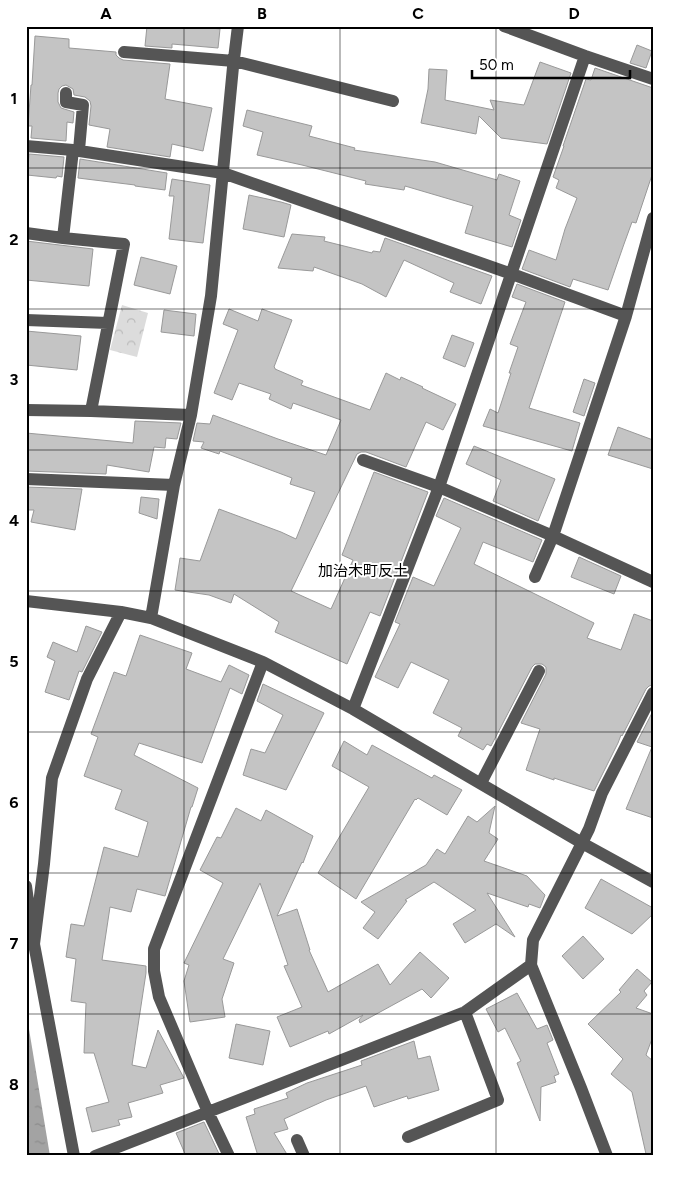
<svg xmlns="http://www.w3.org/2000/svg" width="679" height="1182" viewBox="0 0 679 1182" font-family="Figtree,'Noto Sans JP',sans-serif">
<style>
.park{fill:url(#park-crowns)}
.water{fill:url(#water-ripples)}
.building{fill:#c4c4c4;stroke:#999}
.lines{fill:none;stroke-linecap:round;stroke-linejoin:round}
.minor{stroke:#555;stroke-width:12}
.grid{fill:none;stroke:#000;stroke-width:1;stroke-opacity:0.55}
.labels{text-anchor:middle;stroke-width:4;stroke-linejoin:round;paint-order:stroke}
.quarter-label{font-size:15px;fill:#000;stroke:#fff}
.neatline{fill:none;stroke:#000;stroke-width:2}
.grid-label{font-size:16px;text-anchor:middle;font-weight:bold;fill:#000}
</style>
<defs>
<pattern id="park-crowns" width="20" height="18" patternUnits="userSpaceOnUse" patternTransform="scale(1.25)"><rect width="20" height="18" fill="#dcdcdc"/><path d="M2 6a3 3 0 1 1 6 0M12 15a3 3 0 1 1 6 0" fill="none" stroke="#bbb"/></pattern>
<pattern id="water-ripples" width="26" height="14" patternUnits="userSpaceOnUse" patternTransform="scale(1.25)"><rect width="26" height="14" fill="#a3a3a3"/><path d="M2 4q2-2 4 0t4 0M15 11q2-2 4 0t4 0" fill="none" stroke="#8b8b8b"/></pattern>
</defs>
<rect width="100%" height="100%" fill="#fff"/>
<path class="park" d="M122,305L148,313L137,357L110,350Z"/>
<path class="water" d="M26,1011L50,1156H26Z"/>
<path class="building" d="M147,26H195L220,29L218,48L172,44V48L145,46Z
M35,36L69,39V48L116,52V55L119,58L123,60L170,64L165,99L212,108L203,151L172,144L170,157L107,147L110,129L89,125L91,106L90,101L85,97L74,95L73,89L66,85L62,86L59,89L58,93V102L61,108L74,112L73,123L67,122L66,141L31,138L32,126H28L31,85H32Z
M637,45L652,51L646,68L630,63Z
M540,62L571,73L547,144L501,138L479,116L476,134L421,123L428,89L429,69L447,70L445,100L494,110L490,100L524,105Z
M595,68L653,88V172L636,223L632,222L624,244L608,290L573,279L570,287L522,269L529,250L556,260L565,229L577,198L556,188L559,180L553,177L564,146H563L586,79L591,80Z
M247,110L312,126L309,136L355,148L354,150L435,162L497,180L499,174L520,181L509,215L521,220L512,247L465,233L473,206L405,186L404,190L365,184L366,181L302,165L257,155L263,132L243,126Z
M29,154L64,157L62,177L57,176L56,178L27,175Z
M80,159L167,173L165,190L135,186V185L78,178Z
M172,179L210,185L203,243L169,239L174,196H169Z
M249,195L281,202L291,205L284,237L243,229Z
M292,234L325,237L324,241L372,253L373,251L380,252L385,238L492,276L481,304L450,292L454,283L404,260L386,297L362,284L314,267L313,271L278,268Z
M26,241L93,249L89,286L26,280Z
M141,257L177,266L170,294L134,285Z
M517,284L565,302L529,408L580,423L572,451L483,426L490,409L498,413L511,373H509L518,347L510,344L526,302L512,297Z
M229,309L258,321L262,309L292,320L274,367L275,368V369L303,381L301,385L370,410L386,373L400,380L401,377L423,387L422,388L456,404L443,430L426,422L406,467L366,452H361L357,454L291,591L331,609L353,560L342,555L374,472L428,492L380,616L370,612L347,664L275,632L279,622L234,594L231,603L209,595L175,590L180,558L200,561L219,509L281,532L296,539L315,492L290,484L292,478L220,451L219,454L201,448L204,442L193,441L197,423L210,424L213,415L278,439L326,455L341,420L293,403L291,409L269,399L271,394L239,383L232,400L214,393L238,330L223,324Z
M164,310L196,314L194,336L161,332Z
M26,331L81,336L77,370L26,365Z
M452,335L474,343L465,367L443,358Z
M584,379L595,383L584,416L573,412Z
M135,421L181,423L177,439L166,438L165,448L154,447L149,472L107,465L106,474L26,471V433L133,443Z
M618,427L653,440V469L608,455Z
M474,446L555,479L538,521L493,501L501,480L466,464Z
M26,487L82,489L75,530L31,522L34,510H26Z
M141,497L159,499L157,519L139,513Z
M444,498L542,540L533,562L483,542L474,564L594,623L587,638L621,650L634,614L653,621V685L649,686L646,689L622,736L621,735L618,743L594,791L554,778V780L526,770L540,729L521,723L546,674V667L542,664H535L532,667L491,746L487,744L483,750L458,736L462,728L433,713L449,680L411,662L398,688L375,677L400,624L395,622L413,577L434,586L461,528L436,516Z
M579,557L621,576L614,594L571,577Z
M86,626L102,632L82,672L79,671L69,700L45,692L55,661L47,657L53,642L77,652Z
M140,635L192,653L186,669L221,682L229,665L249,675L242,694L230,688L202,763L139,743L134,755L198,788L192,807H191L165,896L137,889L131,912L110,907L102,960L146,966V973L132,1065L146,1068L158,1030L184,1078L160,1085L163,1093L128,1103L132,1117L118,1120L120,1125L92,1132L86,1108L109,1102L94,1053H84L86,1003L71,1001L76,959L66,957L71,924L84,926L104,847L138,857L148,822L115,809L122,790L84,776L98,737L91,734L114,672L126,676Z
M263,684L324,713L286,790L243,775L251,749L265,753L283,715L257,701Z
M653,711V818L626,809L652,747L637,742Z
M344,741L367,755L372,745L432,778L434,775L462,790L447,815L418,798L416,800L415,799L356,899L318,873L369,787L332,766Z
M495,806L489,833L498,839L484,861L527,876L545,895L540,908L529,904L528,907L487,893L515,937L496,924L465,943L453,924L476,910L434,882L405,900L407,901L378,939L363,928L375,912L361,902L426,865L437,849L445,854L468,816L477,822Z
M236,808L261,821L266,810L313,836L303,863L302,862L277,916L297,909L310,950H309L328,992L378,964L390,985L420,952L449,978L431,998L422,989L360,1023L359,1020L363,1015L329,1034L328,1031L290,1047L277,1017L302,1007L284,966L288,965L260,883L223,959L234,963L222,999L225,1017L190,1022L184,981L189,965L184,963L223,883L200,870L217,837L221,838Z
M601,879L653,908V914L632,934L585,908Z
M583,936L604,959L583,979L562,956Z
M637,969L652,982L644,991L647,995L636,1008L653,1014V1036L646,1055L653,1061V1153L646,1154L632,1092L611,1074L623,1059L588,1024L621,992L619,990Z
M517,993L537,1029L547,1025L553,1040L547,1043L559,1074L554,1076L556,1082L541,1087L540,1121L517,1063L521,1061L505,1028L498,1032L486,1009Z
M236,1024L270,1031L263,1065L229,1058Z
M414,1041L418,1059L430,1056L439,1090L408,1099L407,1096L374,1107L366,1086L326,1100L284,1119L288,1129L274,1133L288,1156H258L246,1117L255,1114L254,1109L288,1098L286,1093L307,1083L362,1065L361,1061Z
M204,1122L220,1156H186L176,1133Z"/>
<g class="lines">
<path class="minor" d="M504,26L585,56L653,79
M124,52L234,61L393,101
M66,93V102L83,105L79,150
M26,146L73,150
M26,233L63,238
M26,320L108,323
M26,410L91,411
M191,415L91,411L124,244L63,238L73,150L223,173L512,274L626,316
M363,460L439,487L553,536L653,582
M26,479L174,485
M535,577L553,536L626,316L653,218
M26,601L121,612L151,618L263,662L353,709L582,843L653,882
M151,618L174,485L191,415L211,296L233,67L238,26
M353,709L439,487L585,56
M481,783L539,671
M26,886L34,944L74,1156
M34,944L44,864L52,778L87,679L121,612
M408,1137L498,1100L465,1012
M297,1140L304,1156
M95,1156L465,1012L531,965
M229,1156L208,1112L159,997L154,971V949L263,662
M607,1156L581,1088L531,965L533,940L582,843L589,829L602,793L653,693"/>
</g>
<path class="grid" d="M184,26V1156M340,26V1156M496,26V1156M26,168H653M26,309H653M26,450H653M26,591H653M26,732H653M26,873H653M26,1014H653"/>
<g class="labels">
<g class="quarter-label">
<text x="363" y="576">加治木町反土</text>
</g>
</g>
<rect width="679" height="1182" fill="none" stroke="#ffffff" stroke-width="55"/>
<path d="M472 70v8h158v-8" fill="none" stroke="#000000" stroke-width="2.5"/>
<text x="479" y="70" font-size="15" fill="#000000" stroke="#ffffff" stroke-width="4" paint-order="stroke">50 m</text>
<rect x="28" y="28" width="624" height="1126" class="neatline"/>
<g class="grid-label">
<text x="106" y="19">A</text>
<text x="262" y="19">B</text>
<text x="418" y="19">C</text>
<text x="574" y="19">D</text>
<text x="14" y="104">1</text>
<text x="14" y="245">2</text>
<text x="14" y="385">3</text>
<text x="14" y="526">4</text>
<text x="14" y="667">5</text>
<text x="14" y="808">6</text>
<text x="14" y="949">7</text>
<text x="14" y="1090">8</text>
</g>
</svg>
